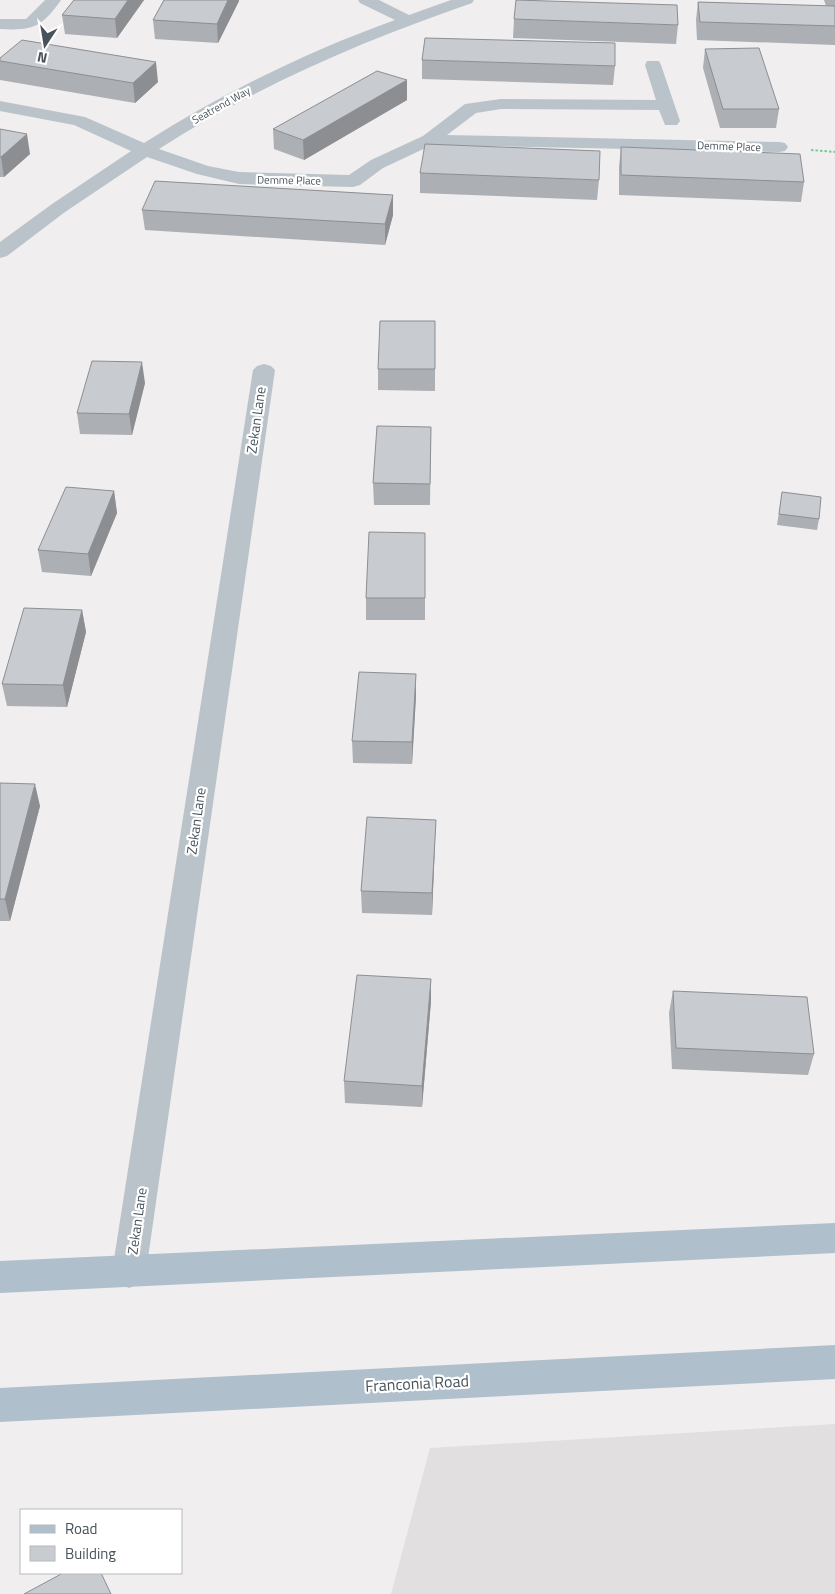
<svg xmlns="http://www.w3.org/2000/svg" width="835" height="1594" viewBox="0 0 835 1594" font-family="'Titillium Web',sans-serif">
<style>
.education{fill:#e1dfdf}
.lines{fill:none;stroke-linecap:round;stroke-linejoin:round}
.path{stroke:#79c89c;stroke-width:2;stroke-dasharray:2.5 2;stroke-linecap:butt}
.street{fill:#bac3ca;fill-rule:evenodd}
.primary{fill:#afbfcb;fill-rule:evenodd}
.wall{fill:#acafb3}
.shaded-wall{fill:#8c8e92}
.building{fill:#c8cbd0;stroke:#8c8e92}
.labels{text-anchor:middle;stroke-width:4.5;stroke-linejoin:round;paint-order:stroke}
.far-street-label{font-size:11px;fill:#47525a;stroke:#fff}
.street-label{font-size:14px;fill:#47525a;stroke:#fff}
.near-street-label{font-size:16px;fill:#47525a;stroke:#fff}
</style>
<rect width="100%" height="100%" fill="#f0eeee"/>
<path class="education" d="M835,1424V1594H391L430,1448Z"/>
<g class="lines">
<path class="path" d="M811,150L835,152"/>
<path class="street" d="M45,0H61C42,27 33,31 0,29V19H26Z
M358,0H379L409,15L451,0H474L472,3C362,41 257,86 159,149L208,166L239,172L349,175L371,160L423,136L465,104L501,99L656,100L645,65L647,61H659L661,65L680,121L677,125H665L659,110L501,109L476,113L447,135L779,142L785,143L788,147L785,151L779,152L432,145L383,168L360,185L353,187L239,184L197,174L147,157L65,212L7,256L0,258V242L52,204L131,151L74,125L0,111V101L85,117L144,143C223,93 306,52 395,20L360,3Z
M264,364L271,366L275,370L146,1272L141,1283L129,1288L117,1283L112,1272L253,370L257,366Z"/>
<path class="primary" d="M835,1223V1253L0,1293V1261Z
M835,1345V1379L0,1422V1388Z"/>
</g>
<path class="wall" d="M74,0H144L117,38L65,34L62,15Z
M164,0H239V1L218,43L155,39L153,20Z
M824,0H835V45L697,40L696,20L698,2L826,6Z
M514,19L678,25L676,44L513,38Z
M705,49L779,109L776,128H720L703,68Z
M0,58L158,82L135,103L0,80Z
M422,60L615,66L613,85L422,79Z
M407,80V100L304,160L274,149L273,129Z
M0,129L30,154L4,177H0Z
M621,147L804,182L801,202L619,195V167Z
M420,173L599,180L597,200L420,193Z
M393,195V215L385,245L145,230L142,210Z
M435,321V391L378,390V369Z
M145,383L132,435L80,434L77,413Z
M431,427L430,505H374L373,483Z
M114,491L117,513L91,576L42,572L38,550Z
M782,492L819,519L817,530L777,525Z
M425,533V620H366V598Z
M82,610L86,632L67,707L7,706L2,684Z
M416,696L412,764L353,763L352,741Z
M0,783L40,806L10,921H0Z
M435,842L432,915L362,913L361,891Z
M673,991L814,1054L808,1075L672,1069L669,1013Z
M431,1001L422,1107L345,1103L344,1081Z"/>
<path class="shaded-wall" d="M128,0H144L117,38L115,19Z
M228,0H239V1L218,43L217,24Z
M156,62L158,82L135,103L133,83Z
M407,80V100L304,160L303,140Z
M27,134L30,154L4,177L1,157Z
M393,195V215L385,245V224Z
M142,362L145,383L132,435L129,414Z
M114,491L117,513L91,576L88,554Z
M82,610L86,632L67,707L63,685Z
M416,674V696L412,764V742Z
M35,784L40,806L10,921L5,899Z
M436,820L435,842L432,915V893Z
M431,979V1001L422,1107V1086Z"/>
<path class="building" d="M74,0H128L115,19L62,15Z
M164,0H228L217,24L153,20Z
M516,0L677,5L678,25L514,19Z
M698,2L835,6V26L700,22Z
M425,38L615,43V66L422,60Z
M22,40L156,62L133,83L0,61V58Z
M759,48L779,109H723L705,49Z
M377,71L407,80L303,140L273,129Z
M0,129L27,134L1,157H0Z
M425,144L600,151L599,180L420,173Z
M621,147L800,154L804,182L621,175Z
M155,181L393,195L385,224L142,210Z
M380,321H435V369H378Z
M92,361L142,362L129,414L77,413Z
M377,426L431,427L430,484L373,483Z
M66,487L114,491L88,554L38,550Z
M782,492L821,497L819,519L779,514Z
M369,532L425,533V598H366Z
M24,608L82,610L63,685L2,684Z
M359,672L416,674L412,742L352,741Z
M0,783L35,784L5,899H0Z
M367,817L436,820L432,893L361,891Z
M357,975L431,979L422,1086L344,1081Z
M673,991L807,997L814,1054L676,1048Z
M63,1573H101L111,1594H24Z"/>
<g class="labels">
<g class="far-street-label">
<text transform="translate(221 105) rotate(-29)" y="4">Seatrend Way</text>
<text transform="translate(729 146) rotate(2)" y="4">Demme Place</text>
<text transform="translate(289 180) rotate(1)" y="4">Demme Place</text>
</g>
<g class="street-label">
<text transform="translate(256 420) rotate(-82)" y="5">Zekan Lane</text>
<text transform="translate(196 821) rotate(-82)" y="5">Zekan Lane</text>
<text transform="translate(137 1221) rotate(-82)" y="5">Zekan Lane</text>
</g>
<g class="near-street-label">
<text transform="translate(417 1383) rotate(-3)" y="6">Franconia Road</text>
</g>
</g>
<rect x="20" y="1509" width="162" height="65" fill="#ffffff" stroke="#b5babd"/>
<rect x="30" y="1525" width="25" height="8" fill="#afbfcb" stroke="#b5babd"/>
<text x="65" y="1534" font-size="15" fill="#47525a">Road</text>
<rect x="30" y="1546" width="25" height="15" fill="#c8cbd0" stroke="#b5babd"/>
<text x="65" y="1559" font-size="15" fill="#47525a">Building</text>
<g transform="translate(45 45) rotate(192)" stroke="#ffffff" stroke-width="4" paint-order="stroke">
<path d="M0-4L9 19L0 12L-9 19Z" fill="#47525a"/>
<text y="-8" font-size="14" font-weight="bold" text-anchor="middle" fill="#47525a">N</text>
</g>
</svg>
